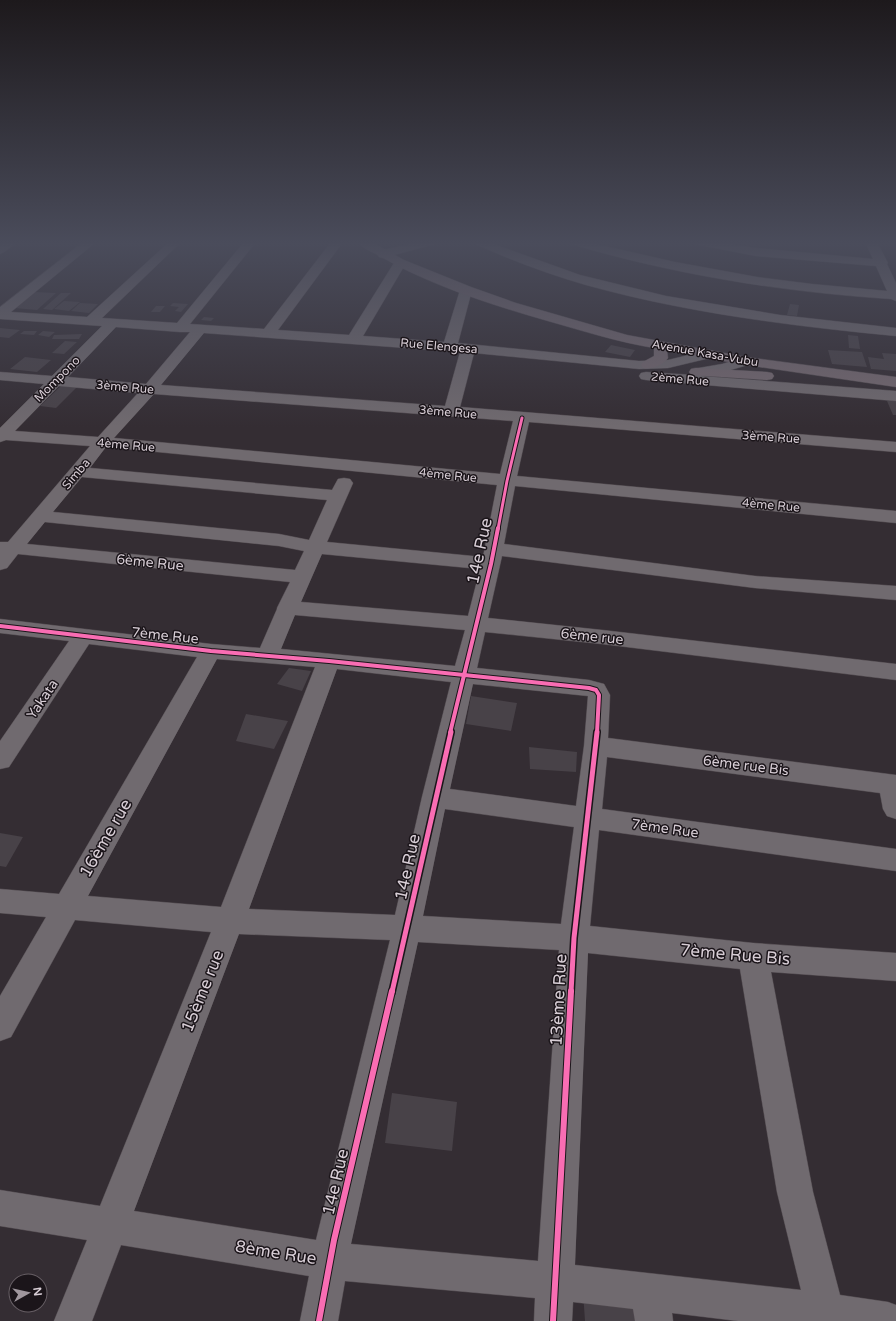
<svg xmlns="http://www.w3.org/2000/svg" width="896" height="1321" viewBox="0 0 896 1321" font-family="'Varela Round',sans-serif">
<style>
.building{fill:#484248}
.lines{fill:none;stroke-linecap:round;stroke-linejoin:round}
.minor-casing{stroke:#514a4f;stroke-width:1}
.major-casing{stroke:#514a4f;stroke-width:1}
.minor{fill:#706a6f;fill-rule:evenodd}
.major{fill:#756970;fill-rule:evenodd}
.cycleway-far3-casing{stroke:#1b151a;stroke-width:5}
.cycleway-far2-casing{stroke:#1b151a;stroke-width:6}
.cycleway-far1-casing{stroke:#1b151a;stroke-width:8}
.cycleway-casing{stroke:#1b151a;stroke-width:8}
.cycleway-far3{stroke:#f96db3;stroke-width:3}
.cycleway-far2{stroke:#f96db3;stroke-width:4}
.cycleway-far1{stroke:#f96db3;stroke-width:5}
.cycleway{stroke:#f96db3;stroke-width:6}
.labels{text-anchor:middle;stroke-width:3;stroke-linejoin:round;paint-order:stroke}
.far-street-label{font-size:12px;fill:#d8ced6;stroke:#1b151a}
.street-label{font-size:14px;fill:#d8ced6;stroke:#1b151a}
.near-street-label{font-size:17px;fill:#d8ced6;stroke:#1b151a}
</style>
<rect width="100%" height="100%" fill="#342d33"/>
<path class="building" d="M746,242H757L754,246L744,244Z
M34,292L56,293L37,310L14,308Z
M61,293H71L52,310L43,309Z
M64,301L80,302L69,311L54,309Z
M80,303L98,304L89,313L71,311Z
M173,303L188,304L181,312L175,311L179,307L170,306Z
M790,304L799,305L797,316L787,315Z
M156,306H165L160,312H151Z
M204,317L214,318L211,321L201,320Z
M0,328L20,330L9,338L0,337Z
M24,331H37L34,335L20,334Z
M43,331L55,332L49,337L38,335Z
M82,334L79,339H52L54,335Z
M848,335L858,336L860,349L849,348Z
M65,341L77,342L64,354L52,353Z
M611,345L635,350L630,357L605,352Z
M828,350L862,352L867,367L832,364Z
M882,353L896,354V371L871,369L868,357L884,359Z
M25,357L51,360L37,372L10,369Z
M62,385L78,386L56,408L40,406Z
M887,401H896V415H893Z
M289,668L311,671L302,691L277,684Z
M471,696L517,703L511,731L466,724Z
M246,714L288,721L274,749L236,741Z
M529,747L577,752L576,772L530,769Z
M0,833L23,837L6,867L0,866Z
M392,1093L457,1102L452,1151L385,1143Z
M583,1292L638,1297L641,1321H585Z"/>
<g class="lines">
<defs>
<path id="minor" d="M5,242H18L4,252L0,254V245Z
M83,242H96L11,312L87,317L169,242H181L102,318L177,323L244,242H256L190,324L264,329L331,242H343L278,330L349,335L394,263L396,260H404L406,263L363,336L444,342L460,290L461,287H471L472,290L458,343L639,361L668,360L709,350L714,351L716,354L714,357L668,368L639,369L474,353L460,407L896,442V452L529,422L517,476L896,511V523L515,486L504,544L755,576L896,586V600L755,588L502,556L488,618L602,630L896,664V680L602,644L485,632L477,668L589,680L604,684L610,695L608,738L896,775V819L887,816L883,809L880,793L607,757L602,809L896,849V871L599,830L590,926L753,943L896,953V981L771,972L813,1192L840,1295L888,1302L896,1305V1321H738L672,1313L673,1321H635L633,1309L573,1302L572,1321H534L535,1298L345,1281L338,1321H300L309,1276L121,1245L92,1321H54L87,1240L0,1226V1190L100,1206L211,932L75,920L11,1037L0,1041V996L46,917L0,913V889L59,894L197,657L89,644L9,767L0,769V741L69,641L0,633V619L211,644L260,648L277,609V608L290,582L18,554L7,568L0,570V542H8L90,446L6,440L0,442V428L44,384L0,380V372L52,376L102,326L0,319V307ZM116,327L180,332H190L146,384L68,377ZM204,333L460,352L445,406L161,385ZM59,386L138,393L98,437L15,431ZM154,394L513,421L500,474L114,438ZM106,447L497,485L483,557L327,542L353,483L350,479L344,478L338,479L332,490L90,468ZM82,477L327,500L309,540L279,534L53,512ZM45,522L279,546L304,551L295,570L27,544ZM322,554L480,569L468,616L301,602ZM295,615L465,630L455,666L281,649ZM217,659L315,667L221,907L88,896ZM337,669L451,682L422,797L395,915L249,909ZM473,684L588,696L584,746L576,806L450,789ZM445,809L574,827L561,924L423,916ZM239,934L390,940L316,1240L134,1211ZM418,942L559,950L538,1261L351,1244ZM588,953L740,969L777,1192L801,1290L575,1265Z
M418,242H437L435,244L383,258L379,257L377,254L379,251Z
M473,242H488L580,275L666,296L780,315L896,328V336C792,326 687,313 586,285C548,274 511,260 475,244Z
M569,242H587L675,262L757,277L812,284L887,291L876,266L756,256L699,245L695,244L693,242H717L756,248L873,259L865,242H877L888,263L887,264L896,283V301L891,299C783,292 675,275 571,244Z
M746,357L751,358L753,361L751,364L724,372L701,376L896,391V401L646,380L641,379L639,376L641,373L646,372L693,375L691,372L693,369L722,364Z"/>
<path id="major" d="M358,242H372L404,260L471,287L516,303L627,335L746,357L896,377V387L746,365L667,351L668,358C663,365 651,370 643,368L641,365L643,362L654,356V348C618,342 583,331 548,321C492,305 429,285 378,255C372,252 362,248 358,242Z
M696,368L767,372L772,373L774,376L772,379L767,380L691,375L689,372L691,369Z"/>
</defs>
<use href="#minor" class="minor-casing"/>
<use href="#major" class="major-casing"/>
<use href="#minor" class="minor"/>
<use href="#major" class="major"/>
<defs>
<path id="cycleway-far3" d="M498,529L507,481L522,418"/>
<path id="cycleway-far2" d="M0,626L211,651L329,661L589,688L596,690L599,695L597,733
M450,733L491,564L498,528"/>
<path id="cycleway-far1" d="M392,992L451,732
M571,992L574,938L597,732"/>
<path id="cycleway" d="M319,1321L334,1240L392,991
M553,1321L571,991"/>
</defs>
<use href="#cycleway-far3" class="cycleway-far3-casing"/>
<use href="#cycleway-far2" class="cycleway-far2-casing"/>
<use href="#cycleway-far1" class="cycleway-far1-casing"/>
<use href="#cycleway" class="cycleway-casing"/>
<use href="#cycleway-far3" class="cycleway-far3"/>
<use href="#cycleway-far2" class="cycleway-far2"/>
<use href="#cycleway-far1" class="cycleway-far1"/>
<use href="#cycleway" class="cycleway"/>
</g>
<linearGradient id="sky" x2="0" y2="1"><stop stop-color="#1d191c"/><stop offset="0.57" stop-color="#4a4c5b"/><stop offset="1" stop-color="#4a4c5b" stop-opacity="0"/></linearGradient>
<rect width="896" height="427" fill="url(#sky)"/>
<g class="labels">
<g class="far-street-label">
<text transform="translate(439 346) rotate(5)" y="4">Rue Elengesa</text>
<text transform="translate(705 353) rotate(10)" y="4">Avenue Kasa-Vubu</text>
<text transform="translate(57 379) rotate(-45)" y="4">Mompono</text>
<text transform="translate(680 379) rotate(5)" y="4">2ème Rue</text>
<text transform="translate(125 387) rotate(5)" y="4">3ème Rue</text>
<text transform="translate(448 412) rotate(5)" y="4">3ème Rue</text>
<text transform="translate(771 437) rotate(4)" y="4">3ème Rue</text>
<text transform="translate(126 445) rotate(5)" y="4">4ème Rue</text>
<text transform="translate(76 474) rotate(-50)" y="4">Simba</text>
<text transform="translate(448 475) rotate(6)" y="4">4ème Rue</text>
<text transform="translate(771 505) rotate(5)" y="4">4ème Rue</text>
</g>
<g class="street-label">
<text transform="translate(150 562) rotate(6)" y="5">6ème Rue</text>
<text transform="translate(165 635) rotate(6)" y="5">7ème Rue</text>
<text transform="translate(592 636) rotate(6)" y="5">6ème rue</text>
<text transform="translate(42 699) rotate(-56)" y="5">Yakata</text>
<text transform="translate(746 765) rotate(7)" y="5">6ème rue Bis</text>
<text transform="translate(665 828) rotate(8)" y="5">7ème Rue</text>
</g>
<g class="near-street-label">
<text transform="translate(479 551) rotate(-78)" y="6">14e Rue</text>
<text transform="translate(105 838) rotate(-60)" y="6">16ème rue</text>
<text transform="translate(407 867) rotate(-78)" y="6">14e Rue</text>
<text transform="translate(735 954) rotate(5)" y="6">7ème Rue Bis</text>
<text transform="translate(202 991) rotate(-68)" y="6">15ème rue</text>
<text transform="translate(558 1000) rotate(-87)" y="6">13ème Rue</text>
<text transform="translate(335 1182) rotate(-77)" y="6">14e Rue</text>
<text transform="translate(276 1252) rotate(9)" y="6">8ème Rue</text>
</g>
</g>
<g transform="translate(28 1293) rotate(82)"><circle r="19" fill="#1b151a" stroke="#675f65"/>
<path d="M0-3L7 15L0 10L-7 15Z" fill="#9f969d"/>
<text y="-6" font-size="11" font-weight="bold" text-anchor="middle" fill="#d8ced6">N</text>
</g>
</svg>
